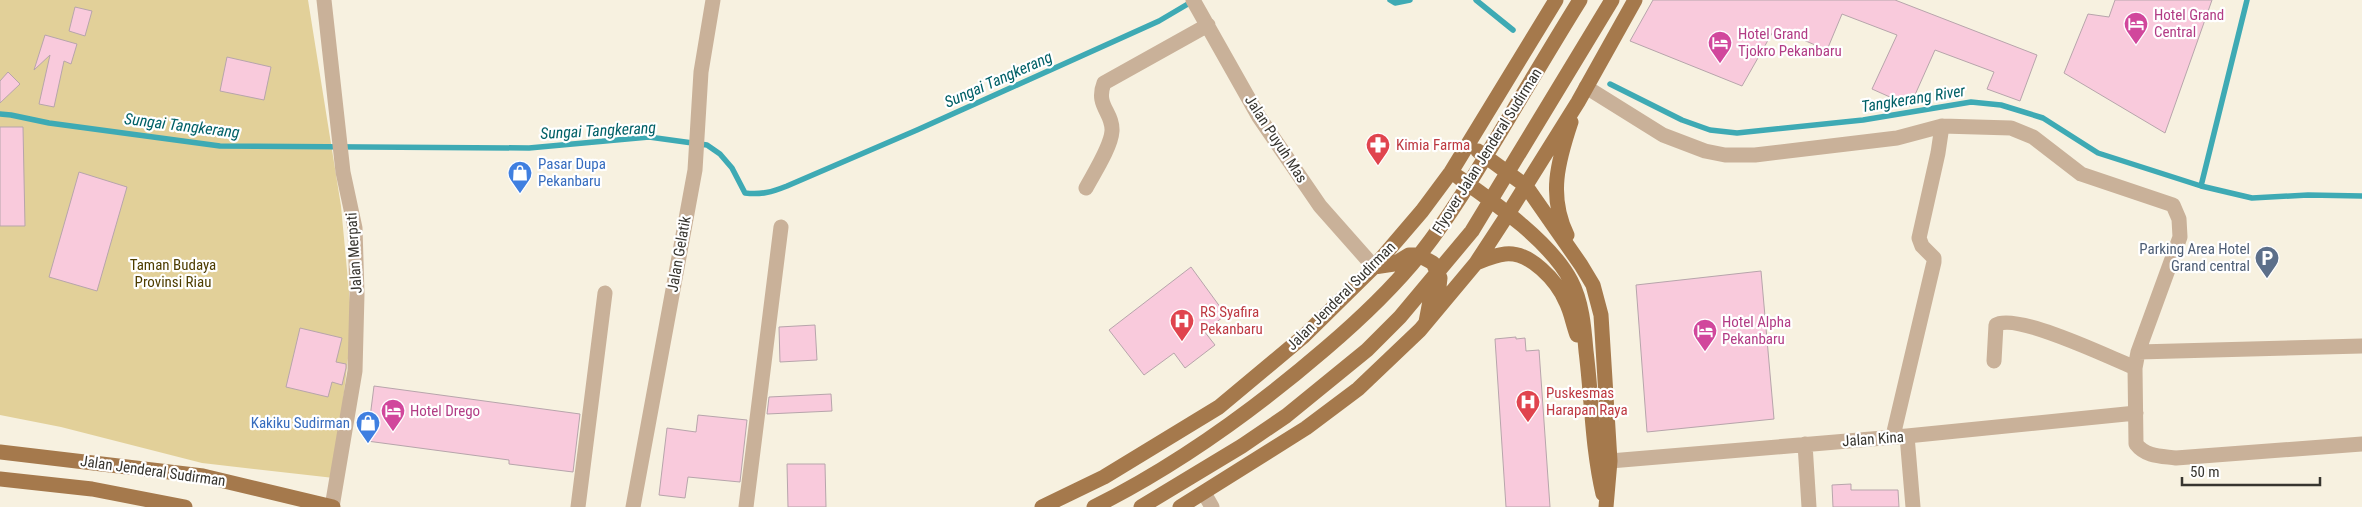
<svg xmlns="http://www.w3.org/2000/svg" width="2362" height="507" viewBox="0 0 2362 507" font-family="'Roboto Condensed',sans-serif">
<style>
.green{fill:#e2d099}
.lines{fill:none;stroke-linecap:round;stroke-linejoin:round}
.stream{stroke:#3eaab4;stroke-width:5.5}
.building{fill:#f9cadc;stroke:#b7a5ab}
.minor{stroke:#c9b199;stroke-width:15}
.primary{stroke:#a5794c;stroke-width:15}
.labels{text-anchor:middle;stroke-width:4.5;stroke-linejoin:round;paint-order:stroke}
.hotel-label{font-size:15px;fill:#b23c85;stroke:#fff;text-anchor:start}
.street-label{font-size:15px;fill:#37352f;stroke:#fff}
.health-label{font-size:15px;fill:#be3a42;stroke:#fff;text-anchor:start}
.shop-label{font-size:15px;fill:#366cbe;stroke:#fff;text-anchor:start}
.service-label{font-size:15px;fill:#4e5e75;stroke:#fff;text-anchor:end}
.park-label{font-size:15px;fill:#4e3d00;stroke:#fff}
.water-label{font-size:16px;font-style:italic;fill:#006067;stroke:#fff}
</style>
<rect width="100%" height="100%" fill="#f7f1e0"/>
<path class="green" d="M0,0H308L341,206L352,324L334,478L202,463L61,427L0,415Z"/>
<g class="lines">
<path class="stream" d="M1390,0L1395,3L1410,0
M1476,0L1513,30
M1610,84L1682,120L1710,130L1737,133L1863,120L1971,102L2001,105L2043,118L2098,153L2201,186L2252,198L2308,195L2362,196
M0,114L11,115L49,123L220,146L529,148L649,137L707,145L720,154L732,168L745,193C761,195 772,192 787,186L917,130L1159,21L1193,1
M2201,186L2247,0"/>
</g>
<path class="building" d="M1653,0H1895L2037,55L2020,101L1987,89L1994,72L1935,50L1910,106L1872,89L1897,35L1842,14L1827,50L1775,28L1742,86L1630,41Z
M2115,0H2212L2165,133L2064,73L2088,14L2109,17Z
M75,7L92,11L85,36L69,31Z
M45,35L77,44L71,64L64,61L54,107L39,104L50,55L34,70Z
M227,57L271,67L264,100L220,91Z
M8,72L20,84L0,103V81Z
M0,127H23L25,226H0Z
M79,172L127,187L97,291L49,277Z
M1191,267L1226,315L1204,331L1215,345L1185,368L1174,353L1144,375L1109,330Z
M1761,271L1774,419L1647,432L1636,285Z
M815,325L817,360L780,362L779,327Z
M300,328L342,338L336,362L346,364V368L342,385L332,382L328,397L286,387Z
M1516,337V339L1525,338L1526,351L1539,350L1550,507H1506L1495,339Z
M374,386L580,414L573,472L509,464V460L367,441Z
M831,394L832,411L767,414L769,397Z
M698,415L747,420L740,482L688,477L685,498L659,495L667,428L696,432Z
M787,464H825L826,507H788Z
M1851,484V490H1898L1899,507H1833L1832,485Z"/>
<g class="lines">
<path class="minor" d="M324,0L343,172L355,228L357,294L355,371L332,507
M1193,0L1259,117L1320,206L1374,267
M1586,87L1663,135L1705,151L1725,155H1755L1897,138L1942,126L2011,128L2033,137L2081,174L2173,205L2179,219L2180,237L2138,352L2135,368L2136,444C2146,457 2161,456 2176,458L2362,444
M1086,188C1094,173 1111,147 1112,131C1113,112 1095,106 1104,83L1208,25
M2138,352L2362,346
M1994,361L1996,325C2015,312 2112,358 2135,368
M1893,436L1934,262V258L1922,246L1919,238L1938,153L1942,126
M1907,436L1913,507
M1805,444L1809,507
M1610,461L1907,436L2136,413
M1204,493L1212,507
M578,507L605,293
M633,507L695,170L701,72L713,0
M746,507L781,227"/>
<path class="primary" d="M1478,151L1526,186L1581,265L1593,285L1601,315L1610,461L1606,507
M1451,172C1489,199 1549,239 1571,281C1582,302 1584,327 1586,351C1592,399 1592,447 1603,494
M1567,235C1548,196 1558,161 1571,122
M1476,263C1486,259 1495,255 1505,254C1530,251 1557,281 1566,302C1571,312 1573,324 1577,335
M1374,267L1394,264L1409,255H1418L1433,263L1440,278L1439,287L1430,301L1426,322
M0,452L203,476L333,507
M0,479L92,489L185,507
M1042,507L1104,477L1219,407L1304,336L1374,267L1422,211L1451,172L1556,0
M1094,507C1178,465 1254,410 1325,349C1359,320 1393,288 1421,253C1450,216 1474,176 1498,136C1525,91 1552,45 1580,0
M1141,507L1242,446L1286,416L1367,350L1400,317L1472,231L1612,0
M1180,507L1306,428L1358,389L1420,330L1476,263L1508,214L1578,102L1635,0"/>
</g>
<defs>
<symbol id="hotel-pin" viewBox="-11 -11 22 30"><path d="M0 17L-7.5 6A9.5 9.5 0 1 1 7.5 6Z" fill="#d1479c" stroke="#fff"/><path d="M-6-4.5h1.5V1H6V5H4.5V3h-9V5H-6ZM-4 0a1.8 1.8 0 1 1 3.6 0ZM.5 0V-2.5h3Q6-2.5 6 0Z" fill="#fff"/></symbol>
<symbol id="pharmacy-pin" viewBox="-11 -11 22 30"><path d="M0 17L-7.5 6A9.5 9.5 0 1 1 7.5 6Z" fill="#e0444e" stroke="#fff"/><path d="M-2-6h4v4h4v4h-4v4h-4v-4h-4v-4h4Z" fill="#fff"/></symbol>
<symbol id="shop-pin" viewBox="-11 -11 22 30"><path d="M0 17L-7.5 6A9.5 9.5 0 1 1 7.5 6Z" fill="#3f7fe0" stroke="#fff"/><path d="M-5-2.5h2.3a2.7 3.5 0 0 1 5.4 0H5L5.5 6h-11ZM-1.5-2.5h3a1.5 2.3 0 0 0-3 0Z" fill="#fff"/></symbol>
<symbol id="parking-pin" viewBox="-11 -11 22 30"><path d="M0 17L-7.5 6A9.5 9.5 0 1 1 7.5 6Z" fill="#5c6f8a" stroke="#fff"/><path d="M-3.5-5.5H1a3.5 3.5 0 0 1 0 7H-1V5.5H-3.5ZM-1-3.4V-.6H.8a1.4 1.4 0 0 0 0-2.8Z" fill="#fff"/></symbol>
<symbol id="hospital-pin" viewBox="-11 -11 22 30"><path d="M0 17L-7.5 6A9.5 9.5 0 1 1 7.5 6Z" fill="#e0444e" stroke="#fff"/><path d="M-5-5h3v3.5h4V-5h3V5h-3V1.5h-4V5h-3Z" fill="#fff"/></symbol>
</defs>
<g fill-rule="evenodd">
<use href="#hotel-pin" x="2122" y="10" width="28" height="38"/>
<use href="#hotel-pin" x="1706" y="29" width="28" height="38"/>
<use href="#pharmacy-pin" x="1364" y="131" width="28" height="38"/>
<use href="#shop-pin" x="506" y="159" width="28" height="38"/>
<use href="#parking-pin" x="2253" y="244" width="28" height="38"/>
<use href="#hospital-pin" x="1168" y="307" width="28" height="38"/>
<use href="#hotel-pin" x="1691" y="317" width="28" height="38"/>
<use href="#hospital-pin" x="1514" y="388" width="28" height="38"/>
<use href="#hotel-pin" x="379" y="397" width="28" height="38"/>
<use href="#shop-pin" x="354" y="409" width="28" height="38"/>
</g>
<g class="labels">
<g class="hotel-label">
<text x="2154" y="20">Hotel Grand<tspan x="2154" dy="17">Central</tspan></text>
<text x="1738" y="39">Hotel Grand<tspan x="1738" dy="17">Tjokro Pekanbaru</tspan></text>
<text x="1722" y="327">Hotel Alpha<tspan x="1722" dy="17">Pekanbaru</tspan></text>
<text x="410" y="416">Hotel Drego</text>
</g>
<g class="street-label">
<text transform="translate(1276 139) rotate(57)" y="5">Jalan Puyuh Mas</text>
<text transform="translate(1487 151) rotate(-58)" y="5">Flyover Jalan Jenderal Sudirman</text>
<text transform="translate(354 253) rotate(-94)" y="5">Jalan Merpati</text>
<text transform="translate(679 254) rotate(-80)" y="5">Jalan Gelatik</text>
<text transform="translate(1341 296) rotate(-45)" y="5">Jalan Jenderal Sudirman</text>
<text transform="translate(1873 439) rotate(-4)" y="5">Jalan Kina</text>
<text transform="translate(153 471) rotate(8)" y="5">Jalan Jenderal Sudirman</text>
</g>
<g class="health-label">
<text x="1396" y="150">Kimia Farma</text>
<text x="1200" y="317">RS Syafira<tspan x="1200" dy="17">Pekanbaru</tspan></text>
<text x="1546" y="398">Puskesmas<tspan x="1546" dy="17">Harapan Raya</tspan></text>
</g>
<g class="shop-label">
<text x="538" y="169">Pasar Dupa<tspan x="538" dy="17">Pekanbaru</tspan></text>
<text x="350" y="428" text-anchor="end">Kakiku Sudirman</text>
</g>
<g class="service-label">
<text x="2250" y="254">Parking Area Hotel<tspan x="2250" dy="17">Grand central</tspan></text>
</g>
<g class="park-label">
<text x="173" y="270">Taman Budaya<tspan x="173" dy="17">Provinsi Riau</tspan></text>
</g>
<g class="water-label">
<text transform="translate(998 79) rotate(-24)" y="6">Sungai Tangkerang</text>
<text transform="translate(1913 98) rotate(-9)" y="6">Tangkerang River</text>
<text transform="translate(182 125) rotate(7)" y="6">Sungai Tangkerang</text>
<text transform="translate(598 130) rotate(-3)" y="6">Sungai Tangkerang</text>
</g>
</g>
<path d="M2182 477v8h138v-8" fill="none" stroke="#37352f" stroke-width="2.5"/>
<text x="2190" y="477" font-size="15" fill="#37352f" stroke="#ffffff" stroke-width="4" paint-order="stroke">50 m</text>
</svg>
